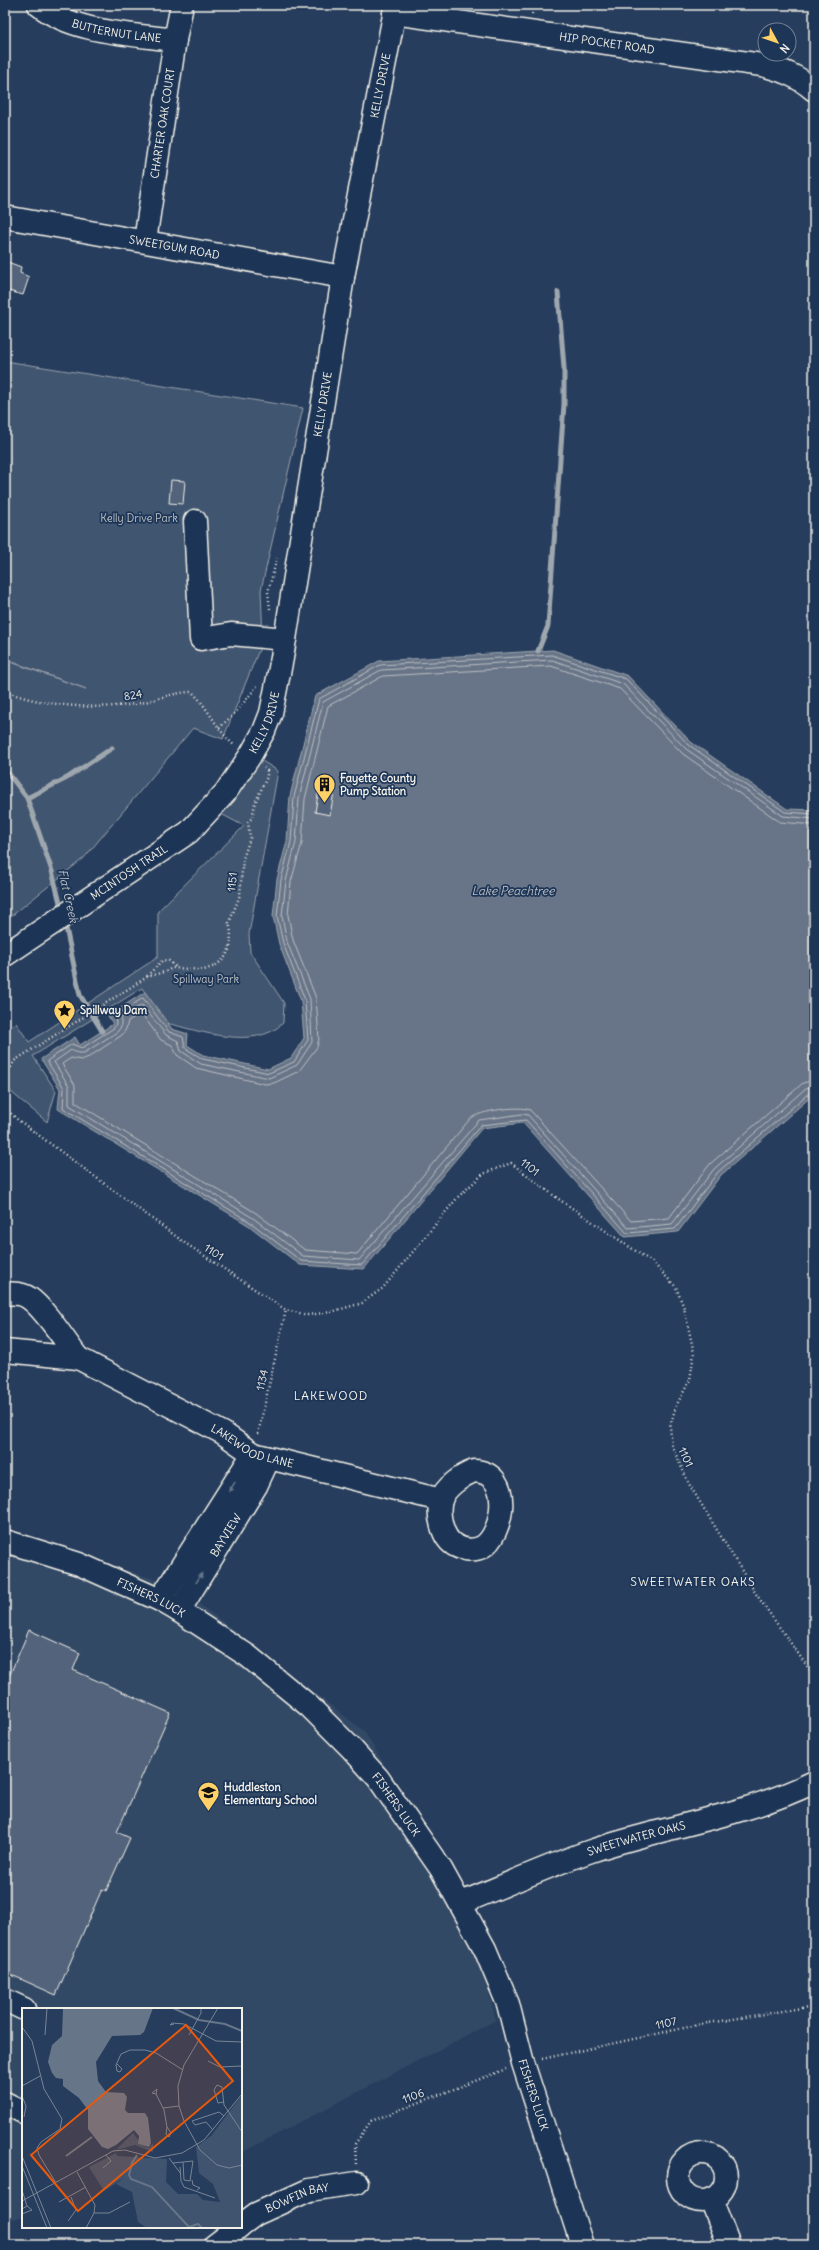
<svg xmlns="http://www.w3.org/2000/svg" width="819" height="2250" viewBox="0 0 819 2250" font-family="Delius,sans-serif">
<style>
.built{fill:#334966}
.green{fill:#40546f;stroke:#9aa2ac}
.water{fill:#677588;stroke:#9fa7ae}
.lines{fill:none;stroke-linecap:round;stroke-linejoin:round}
.shore{stroke:#bcbfc2;stroke-width:1}
.stream{stroke:#9fa7ae;stroke-width:5}
.building{fill:#52647b;stroke:#f4f1e8}
.minor-casing{stroke:#f4f1e8;stroke-width:25}
.path{stroke:#f4f1e8;stroke-width:2.5;stroke-dasharray:1 3;stroke-linecap:butt}
.minor{stroke:#1d3557;stroke-width:22}
.oneway{fill:#68778a}
.labels{text-anchor:middle;stroke-width:3.5;stroke-linejoin:round;paint-order:stroke}
.street-label{font-size:11px;fill:#f4f1e8;stroke:#1d3557}
.park-label{font-size:11px;fill:#bec2c4;stroke:#1d3557}
.poi-label{font-size:11px;font-weight:bold;fill:#f4f1e8;stroke:#1d3557;text-anchor:start}
.water-label{font-size:12px;font-style:italic;fill:#bcbfc2;stroke:#1d3557}
.neighbourhood-label{font-size:12px;letter-spacing:1px;fill:#f4f1e8;stroke:#1d3557}
.inset-river{fill:none;stroke:#677588;stroke-width:2}
.inset-road{fill:none;stroke:#788595;stroke-width:1}
.view{fill:#e8590c;fill-opacity:0.15;stroke:#e8590c;stroke-width:2}
.inset-edge{fill:none;stroke:#f4f1e8;stroke-width:2}
</style>
<rect width="100%" height="100%" fill="#263d5d"/>
<filter id="ink" filterUnits="userSpaceOnUse"><feTurbulence type="fractalNoise" baseFrequency=".025" numOctaves="2"/><feDisplacementMap in="SourceGraphic" scale="8" xChannelSelector="R" yChannelSelector="G"/><feConvolveMatrix kernelMatrix="1 2 1 2 8 2 1 2 1" color-interpolation-filters="sRGB"/></filter>
<g filter="url(#ink)">
<path class="built" d="M5,1532L176,1586L364,1731L462,1894L496,2020L241,2153V2009H23V2218L5,2219Z"/>
<path class="green" d="M5,361L303,408L261,590L263,640L223,739L193,728L84,858L5,921V660L86,689L5,659Z
M259,759L278,771L249,934L250,952L284,1003L283,1023C255,1051 200,1031 166,1023L142,988L33,1056L56,1091L47,1122L5,1087V1031L16,1023L29,1042L158,957V911L244,826L221,814Z"/>
<path class="water" d="M553,650L628,676L691,742L787,809L814,810V1094L721,1175L678,1232L625,1237L523,1123L482,1128L364,1269L300,1265L248,1225L58,1109L60,1089L41,1059L75,1037L80,1045L113,1024L108,1016L145,992L172,1029L188,1034L187,1045L203,1055L268,1069L291,1058L304,1038L301,1001L279,944L273,916L277,879L287,841L290,796L315,696L379,661Z"/>
<g class="lines">
<path class="shore" d="M814,814L785,812L689,745L626,679L552,655L380,665L319,699L294,797L291,842L281,880L277,916L283,943L305,1000L308,1040L294,1062L269,1073L203,1059L185,1048L183,1037L169,1032L143,998L115,1016L116,1024L114,1028L82,1048L72,1044L47,1061L64,1088L63,1108L250,1222L301,1261L362,1265L481,1125L526,1120L627,1233L675,1229L718,1172L810,1092L814,1091
M814,819L783,816L686,749L623,684L552,660L381,670L323,702L299,798L296,842L286,881L282,916L287,942L310,999L312,1042L297,1065L269,1078L201,1064L181,1051L178,1041L166,1035L142,1005L121,1018V1027L117,1032L84,1053H78L71,1050L54,1062L69,1086V1105L253,1218L303,1256L359,1260L479,1120L522,1114L528,1115L628,1228L672,1224L714,1169L806,1088L814,1086
M814,825L780,822L683,754L620,689L551,666L383,676L328,706L305,799L302,843L291,882L288,915L293,940L316,998L319,1038L317,1047L299,1071L274,1083L265,1084L196,1068L177,1055L172,1045L161,1040L141,1013L128,1021L126,1029L122,1035L89,1057L81,1060L71,1058L62,1064L75,1085V1102L256,1213L305,1250L357,1254L470,1119C478,1111 520,1105 530,1110L631,1221L669,1218L710,1164L803,1083L814,1080"/>
<path class="stream" d="M538,651L548,626L564,404V368L558,292
M5,769L27,798L52,871L62,911
M27,798L67,778L112,748
M65,923L80,995L102,1031"/>
</g>
<path class="building" d="M5,261L21,267L20,273L29,277L23,295L5,290Z
M171,480L185,481L183,504L169,503Z
M319,789L334,792L330,815L315,812Z
M29,1630L80,1653L73,1670L170,1713L117,1832L130,1838L106,1891L102,1889L56,1995L5,1972V1686Z"/>
<g class="lines">
<defs>
<g id="minor">
<path id="s1" d="M39,5C73,33 132,34 175,40"/>
<path id="s2" d="M394,13L762,65C782,70 798,76 814,90"/>
<path id="s3" d="M5,217L343,277"/>
<path id="s4" d="M145,241L175,40L182,5"/>
<path d="M195,521L201,639L231,634L285,639"/>
<path id="s5" d="M5,955L189,832L225,793L250,756L264,731L271,713L282,658L343,277L396,5"/>
<path d="M5,1294C13,1293 22,1293 29,1298C44,1308 66,1342 78,1358L5,1351"/>
<path id="s6" d="M78,1358L223,1433L253,1454L441,1500"/>
<path d="M474,1471C515,1472 503,1536 482,1547C474,1551 464,1550 456,1546C442,1539 437,1514 441,1500C445,1487 463,1475 474,1471Z"/>
<path id="s7" d="M5,1541L79,1564L160,1600L179,1611L248,1656L309,1706L351,1748L378,1778L441,1869L485,1949L508,2004L523,2063L582,2245"/>
<path d="M160,1600L253,1454"/>
<path id="s8" d="M179,1611L256,1486L269,1458"/>
<path id="s9" d="M461,1903C504,1886 547,1866 591,1851C665,1826 743,1817 814,1782"/>
<path d="M5,2000L24,2009"/>
<path d="M5,2103L23,2112"/>
<circle cx="702" cy="2177" r="24"/>
<path d="M711,2199L729,2245"/>
<path id="s10" d="M241,2225L256,2214L309,2190L357,2183"/>
<path d="M215,2245L239,2227"/>
</g>
</defs>
<use href="#minor" class="minor-casing"/>
<path class="path" d="M532,14L534,5
M270,609L268,592L277,558
M5,691C41,706 97,710 135,704C155,701 172,692 192,692C209,708 217,731 235,746
M219,728L238,710L257,686
M147,976L163,960L169,961L177,968
M5,1062L13,1061
M5,1073L11,1067L14,1061L147,977L167,971L172,968L204,970L215,966L224,959L230,948L231,932L229,923L240,895L243,859L250,838L248,822L252,818L255,803L267,777V771L264,768
M5,1108L18,1120L185,1243L286,1310L308,1315L331,1312L362,1303L383,1288L458,1197L483,1174L511,1163L557,1198L652,1262L676,1287L684,1308L694,1353L690,1380L676,1406L670,1426L672,1446L689,1484L756,1594L814,1676
M258,1434L286,1310
M542,2059L702,2024L814,2006
M356,2164L355,2144L371,2121L506,2069"/>
<use href="#minor" class="minor"/>
</g>
<defs><path id="oneway-solid" d="M-6-.8H1V-3.2L6.5 0L1 3.2V.8H-6Z"/></defs>
<g class="oneway">
<use href="#oneway-solid" transform="translate(232 1487) rotate(122)"/>
<use href="#oneway-solid" transform="translate(199 1578) rotate(-58)"/>
</g>
</g>
<defs>
<symbol id="building-pin" viewBox="-11 -11 22 30"><path d="M0 17L-7.5 6A9.5 9.5 0 1 1 7.5 6Z" fill="#ffd166" stroke="#1d3557"/><path d="M-4-6H4V6H1V3H-1V6H-4ZM-2.5-4.3h1.7v1.8h-1.7ZM.8-4.3h1.7v1.8H.8ZM-2.5-1h1.7V.8h-1.7ZM.8-1h1.7V.8H.8Z" fill="#111"/></symbol>
<symbol id="sight-pin" viewBox="-11 -11 22 30"><path d="M0 17L-7.5 6A9.5 9.5 0 1 1 7.5 6Z" fill="#ffd166" stroke="#1d3557"/><path d="M0-6L1.8-2.2L6-1.7L2.9 1.2L3.7 5.4L0 3.3L-3.7 5.4L-2.9 1.2L-6-1.7L-1.8-2.2Z" fill="#111"/></symbol>
<symbol id="school-pin" viewBox="-11 -11 22 30"><path d="M0 17L-7.5 6A9.5 9.5 0 1 1 7.5 6Z" fill="#ffd166" stroke="#1d3557"/><path d="M0-5L7-2L0 1L-7-2ZM-4 1L0 2.5L4 1V4Q0 6-4 4Z" fill="#111"/></symbol>
</defs>
<g fill-rule="evenodd">
<use href="#building-pin" x="312" y="772" width="25" height="34"/>
<use href="#sight-pin" x="52" y="998" width="25" height="34"/>
<use href="#school-pin" x="196" y="1780" width="25" height="34"/>
</g>
<g class="labels">
<g class="street-label">
<text dy="4" stroke="none"><textPath href="#s1" startOffset="83">BUTTERNUT LANE</textPath></text>
<text dy="4" stroke="none"><textPath href="#s2" startOffset="215">HIP POCKET ROAD</textPath></text>
<text dy="4" stroke="none"><textPath href="#s5" startOffset="1004">KELLY DRIVE</textPath></text>
<text dy="4" stroke="none"><textPath href="#s4" startOffset="119">CHARTER OAK COURT</textPath></text>
<text dy="4" stroke="none"><textPath href="#s3" startOffset="172">SWEETGUM ROAD</textPath></text>
<text dy="4" stroke="none"><textPath href="#s5" startOffset="680">KELLY DRIVE</textPath></text>
<text transform="translate(133 695) rotate(-10)" y="4">824</text>
<text dy="4" stroke="none"><textPath href="#s5" startOffset="356">KELLY DRIVE</textPath></text>
<text dy="4" stroke="none"><textPath href="#s5" startOffset="149">MCINTOSH TRAIL</textPath></text>
<text transform="translate(232 882) rotate(-84)" y="4">1151</text>
<text transform="translate(530 1167) rotate(38)" y="4">1101</text>
<text transform="translate(214 1252) rotate(33)" y="4">1101</text>
<text transform="translate(262 1380) rotate(-77)" y="4">1134</text>
<text dy="4" stroke="none"><textPath href="#s6" startOffset="196">LAKEWOOD LANE</textPath></text>
<text transform="translate(686 1457) rotate(65)" y="4">1101</text>
<text dy="4" stroke="none"><textPath href="#s8" startOffset="89">BAYVIEW</textPath></text>
<text dy="4" stroke="none"><textPath href="#s7" startOffset="157">FISHERS LUCK</textPath></text>
<text dy="4" stroke="none"><textPath href="#s7" startOffset="481">FISHERS LUCK</textPath></text>
<text dy="4" stroke="none"><textPath href="#s9" startOffset="187">SWEETWATER OAKS</textPath></text>
<text transform="translate(666 2023) rotate(-12)" y="4">1107</text>
<text dy="4" stroke="none"><textPath href="#s7" startOffset="805">FISHERS LUCK</textPath></text>
<text transform="translate(413 2096) rotate(-20)" y="4">1106</text>
<text dy="4" stroke="none"><textPath href="#s10" startOffset="63">BOWFIN BAY</textPath></text>
</g>
<g class="park-label">
<text x="139" y="522">Kelly Drive Park</text>
<text x="206" y="983">Spillway Park</text>
</g>
<g class="poi-label">
<text x="340" y="782">Fayette County<tspan x="340" dy="13">Pump Station</tspan></text>
<text x="80" y="1014">Spillway Dam</text>
<text x="224" y="1791">Huddleston<tspan x="224" dy="13">Elementary School</tspan></text>
</g>
<g class="water-label">
<text x="513" y="895">Lake Peachtree</text>
<text transform="translate(68 896) rotate(77)" y="4">Flat Creek</text>
</g>
<g class="neighbourhood-label">
<text x="331" y="1400">LAKEWOOD</text>
<text x="693" y="1586">SWEETWATER OAKS</text>
</g>
</g>
<g transform="translate(22 2008)">
<rect width="220" height="220" fill="#263d5d"/>
<path d="M220,87V220H125L116,214L110,184L94,176L103,169L82,183L67,159L94,145L95,148L145,151L144,174L156,186H175L181,192L198,194L191,176L177,165L174,139L189,128ZM111,125L117,133L116,136L127,140L131,135V144L113,137L94,142Z" fill="#40546f"/>
<path d="M41,0H131L122,24L118,27L90,28L74,54L76,73L84,84L102,85L105,89L103,102L106,105H123L126,110L129,135L127,139L116,136L117,128L112,122L94,137L86,141L80,139L66,121V102L57,90L41,78V71L34,70L30,65L26,54L30,37L40,28Z" fill="#677588"/>
<path class="inset-river" d="M151,0L177,12L203,16L220,23M115,147L110,155L107,167L109,171L130,179L167,219L176,216L180,220M44,148L70,129"/>
<path class="inset-road" d="M196,0L162,57L156,78L157,98L162,113L178,142L195,157L207,160L220,157M152,16L148,17L150,15L162,16L194,33L220,34M0,19L10,33L22,81L40,111L38,121L19,134L15,140L17,147L34,175M23,27L25,0M167,27L179,5V0M186,53L198,59L220,58M95,56L100,61L98,64L95,63L94,57L99,46L108,42H123L134,45L161,62M0,78L18,68M134,86L135,81L130,85L134,86L142,102L145,119M0,88L4,98L2,109M202,94L196,95L192,82L195,77L200,79L202,97L220,124M141,100L157,98M145,119L149,125L147,129L144,126ZM191,122L184,114L173,117L170,113L197,104L202,108M0,148L29,220M147,150L159,166M151,155L171,153L168,173L162,172L161,154M0,158L25,220M158,159L159,173L162,179L193,190M81,160L89,153L84,147M55,164L73,197L72,205L64,220M170,172L171,177L178,180L175,182M0,182L5,198L0,201M0,193L91,143L103,142L133,150L160,145L182,132L220,86M37,194L64,179M72,205H87L108,194M0,206L10,202L5,198M46,213L54,202L49,189"/>
<path class="view" d="M164,17L211,73L56,203L9,147Z"/>
<rect width="220" height="220" class="inset-edge"/>
</g>
<rect width="819" height="2250" fill="none" stroke="#1d3557" stroke-width="20"/>
<rect x="10" y="10" width="799" height="2230" fill="none" stroke="#f4f1e8" stroke-width="1.5" filter="url(#ink)"/>
<g transform="translate(777 42) rotate(130)"><circle r="19" fill="#1d3557" stroke="#738091"/>
<path d="M0-3L7 15L0 10L-7 15Z" fill="#ffd166"/>
<text y="-6" font-size="11" font-weight="bold" text-anchor="middle" fill="#f4f1e8">N</text>
</g>
</svg>
